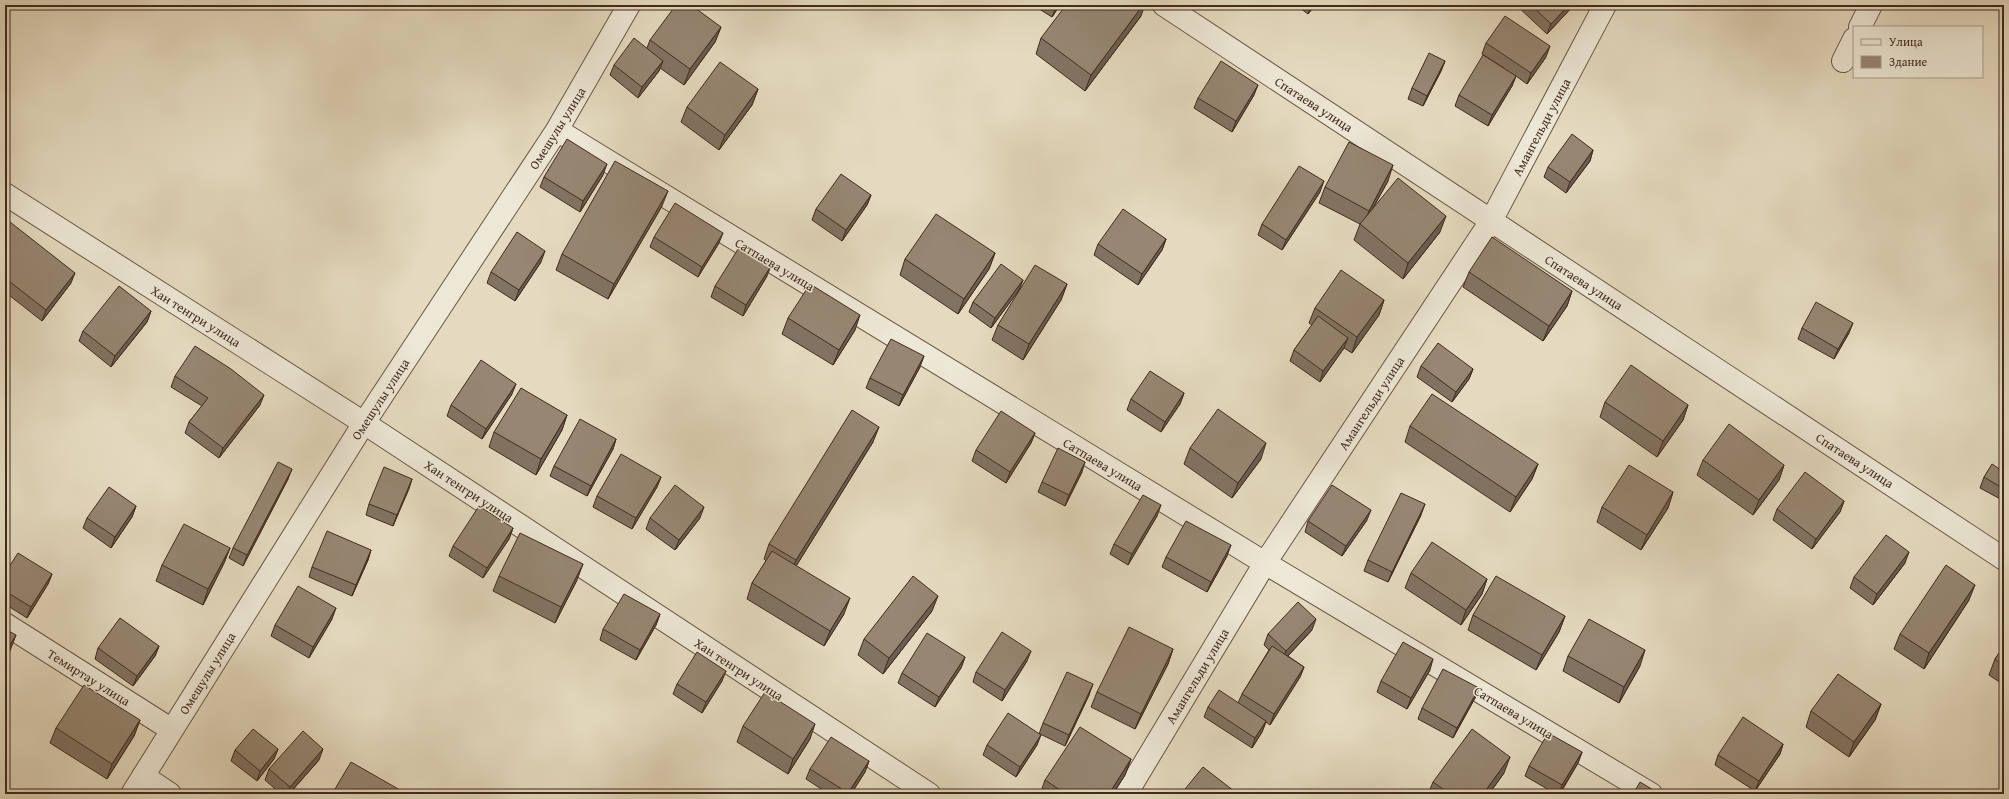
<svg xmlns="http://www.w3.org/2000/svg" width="2009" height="799" viewBox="0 0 2009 799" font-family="'Gentium Book Plus',serif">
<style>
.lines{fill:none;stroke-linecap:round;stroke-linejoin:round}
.minor-casing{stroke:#6a5746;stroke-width:24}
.minor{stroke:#ede7d5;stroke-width:22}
.wall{fill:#817362;stroke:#412b1e}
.shaded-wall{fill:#695e50;stroke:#412b1e}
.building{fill:#968672;stroke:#412b1e}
.labels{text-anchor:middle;stroke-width:3;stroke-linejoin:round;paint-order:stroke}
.street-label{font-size:13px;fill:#412b1e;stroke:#ede7d5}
</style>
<rect width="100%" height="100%" fill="#e4dabf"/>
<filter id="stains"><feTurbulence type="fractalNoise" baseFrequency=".005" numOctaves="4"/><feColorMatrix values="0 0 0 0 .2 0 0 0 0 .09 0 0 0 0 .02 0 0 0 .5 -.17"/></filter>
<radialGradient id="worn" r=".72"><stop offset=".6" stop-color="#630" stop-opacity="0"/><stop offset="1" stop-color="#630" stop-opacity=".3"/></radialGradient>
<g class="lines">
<defs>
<path id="minor" d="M1164,5L2004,559
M1860,27L1871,5
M1843,61L1854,39
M557,130L1265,563L1651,794
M5,194L364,423L929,794
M5,624L172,730
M143,776L170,794
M132,794L364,423L557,130L629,5
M1126,794L1265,563L1491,221L1605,5"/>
</defs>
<use href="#minor" class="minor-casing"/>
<use href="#minor" class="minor"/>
</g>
<path class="wall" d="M1033,5H1060L1052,17Z
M1296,5H1315L1308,14Z
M1516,5H1574L1547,34Z
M1686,5H1698L1695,10Z
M1944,5H1951L1949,8Z
M1141,16L1085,91L1036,54L1041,38Z
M721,27L715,42L684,85L660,68L659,71L638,98L610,75L614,65L647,48L650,40Z
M1486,43L1546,57L1527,84L1516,76L1512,86L1488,126L1455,106L1459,95L1504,68L1482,54Z
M1445,61L1441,71L1423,106L1408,99L1412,88Z
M758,89L752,105L719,150L681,122L687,107Z
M1254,95L1232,132L1194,108L1198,98Z
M1593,150L1590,161L1566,193L1544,177L1548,167Z
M603,175L580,212L540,187L544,177Z
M1388,181L1373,208L1440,232L1403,279L1354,240L1360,224L1319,203L1325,187Z
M1320,192L1282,250L1258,235L1262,224Z
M871,195L867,205L842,241L812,220L816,209Z
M662,206L608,299L556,270L562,254Z
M5,228L71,283L42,321L5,292Z
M654,237L719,243L698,277L650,247Z
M1166,239L1162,250L1138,285L1094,255L1098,244Z
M995,253L989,269L958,314L900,275L905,259Z
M541,262L515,301L487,283L491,272Z
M1469,272L1572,291L1567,306L1543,341L1463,287Z
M767,276L743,316L711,297L715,286Z
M1023,280L1019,290L991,328L969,312L973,302Z
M1067,284L1061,300L1023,360L992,340L998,325Z
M1384,300L1379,315L1352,353L1344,348L1320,382L1290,361L1294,350L1312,325L1309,323L1315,308Z
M151,311L147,322L111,367L79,341L83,331Z
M788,318L855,330L833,365L782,334Z
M1802,328L1849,333L1834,359L1798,339Z
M1421,366L1473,369L1469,379L1452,402L1417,377Z
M920,367L899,406L866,388L870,378Z
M175,376L260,405L219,458L185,433L189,422L202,406L171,387Z
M1184,393L1180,404L1161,432L1127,410L1131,399Z
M512,394L482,439L447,416L451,405Z
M1605,402L1688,405L1683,420L1657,457L1600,417Z
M567,415L562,430L536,475L489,447L494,432Z
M1410,426L1538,464L1532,479L1510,512L1405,442Z
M1035,433L1031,443L1006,483L972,461L976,450Z
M616,439L613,449L587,496L550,476L554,466Z
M873,442L796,566L844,614L824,646L747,599L752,583L766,561L764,559L769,544Z
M1190,448L1261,459L1232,498L1184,464Z
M1703,460L1784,465L1779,480L1753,515L1697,475Z
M1082,472L1065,506L1038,492L1042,482Z
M2004,472V501L1980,488L1984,477Z
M661,477L657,487L632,529L593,507L597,496Z
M288,479L243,566L229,558L233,548Z
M412,479L393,526L366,515L369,504Z
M1673,492L1668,508L1641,550L1597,522L1602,507Z
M1844,501L1840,512L1812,549L1773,520L1777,509Z
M136,506L132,517L111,548L83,528L87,518Z
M1421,515L1388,582L1364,571L1368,560Z
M1157,516L1128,565L1110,554L1114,544Z
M650,518H700L675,550L646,529Z
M1367,520L1342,556L1305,532L1308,521Z
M513,528L509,539L483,578L449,556L453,546Z
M230,548L224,563L203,605L156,581L162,565Z
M371,550L368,560L352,596L309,577L312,567Z
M1227,556L1207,592L1162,567L1166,557Z
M1905,563L1873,605L1850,588L1854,577Z
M5,573L52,574L48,584L27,618L5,604Z
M1411,573L1487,579L1482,594L1461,625L1405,588Z
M499,576L577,580L555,623L493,591Z
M1969,600L1924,669L1894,649L1900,634Z
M932,611L883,674L858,655L864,639Z
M660,614L656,625L636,660L600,640L603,629Z
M1473,615L1565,616L1559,632L1536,670L1468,630Z
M332,619L309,658L271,636L275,625Z
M1312,630L1288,656L1304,667L1300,677L1270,725L1266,722L1262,732L1252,748L1204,717L1208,707L1238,703L1242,694L1269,650L1264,645L1268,634Z
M159,646L155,656L133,686L95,659L98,648Z
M2004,646V685L1989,675L1995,659Z
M1173,649L1168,664L1135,729L1091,707L1097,692Z
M1568,656L1640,666L1619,703L1563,671Z
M965,657L961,668L935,707L898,683L902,673Z
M1027,661L1002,701L973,682L976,672Z
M1430,670L1407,709L1377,692L1381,681Z
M722,681L702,713L673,694L677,684Z
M1479,688L1475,698L1453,738L1418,719L1422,708Z
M1089,695L1065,746L1040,734L1037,745L1016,777L983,755L987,745L1039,734L1043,723Z
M1881,704L1875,720L1849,757L1806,727L1811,711Z
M140,720L134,736L107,779L50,743L56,728Z
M743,726L810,739L788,774L737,742Z
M1783,744L1780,754L1755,791L1715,765L1718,755Z
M278,749L274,759L257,781L231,761L235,750Z
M1582,752L1578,763L1560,794H1556L1525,776L1529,766Z
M1131,759L1125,775L1113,794H1040L1045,780Z
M319,760L289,794H281L265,780L269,769Z
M869,761L865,772L851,794H829L806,779L810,769Z
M1504,773L1489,794H1428L1433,782Z"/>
<path class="shaded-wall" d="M1057,5H1060L1052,17Z
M1143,5H1145L1141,16L1085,91L1091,75Z
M1311,5H1315L1308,14Z
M1569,5H1574L1547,34L1551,24Z
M721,27L715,42L684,85L690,69Z
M1550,46L1546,57L1527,84L1531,73Z
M663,61L659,71L638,98L642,87Z
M1445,61L1441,71L1423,106L1427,96Z
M1516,76L1512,86L1488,126L1492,115Z
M1258,85L1254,95L1232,132L1236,121Z
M758,89L752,105L719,150L725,135Z
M1593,150L1590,161L1566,193L1570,182Z
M607,164L603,175L580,212L583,201Z
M1393,165L1388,181L1363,226L1369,211Z
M1324,181L1320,192L1282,250L1286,240Z
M668,191L662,206L608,299L614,284Z
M871,195L867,205L842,241L846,230Z
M1446,216L1440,232L1403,279L1408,263Z
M723,233L719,243L698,277L702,267Z
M1166,239L1162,250L1138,285L1142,274Z
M545,251L541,262L515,301L519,290Z
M995,253L989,269L958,314L964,299Z
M771,266L767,276L743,316L746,305Z
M75,273L71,283L42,321L46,310Z
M1023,280L1019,290L991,328L995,318Z
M1067,284L1061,300L1023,360L1029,344Z
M1572,291L1567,306L1543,341L1549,326Z
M1384,300L1379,315L1352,353L1357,337Z
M151,311L147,322L111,367L115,356Z
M860,315L855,330L833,365L839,350Z
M1853,323L1849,333L1834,359L1838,349Z
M1348,338L1344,348L1320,382L1323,371Z
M924,356L920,367L899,406L903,395Z
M1473,369L1469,379L1452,402L1456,392Z
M516,384L512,394L482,439L486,429Z
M1184,393L1180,404L1161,432L1165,422Z
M264,395L260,405L219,458L223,448Z
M1688,405L1683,420L1657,457L1663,441Z
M567,415L562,430L536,475L541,459Z
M879,427L873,442L790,576L796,560Z
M1035,433L1031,443L1006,483L1010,472Z
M616,439L613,449L587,496L591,486Z
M1266,443L1261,459L1232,498L1238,483Z
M1085,462L1082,472L1065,506L1069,495Z
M1538,464L1532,479L1510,512L1516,497Z
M1784,465L1779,480L1753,515L1759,500Z
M292,469L288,479L243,566L247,555Z
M661,477L657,487L632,529L636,518Z
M412,479L409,489L393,526L397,515Z
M1673,492L1668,508L1641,550L1647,535Z
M1844,501L1840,512L1812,549L1816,539Z
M1425,504L1421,515L1388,582L1392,572Z
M1161,505L1157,516L1128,565L1132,554Z
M136,506L132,517L111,548L115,537Z
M704,507L700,518L675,550L679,540Z
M1371,510L1367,520L1342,556L1346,546Z
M513,528L509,539L483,578L487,568Z
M1231,545L1227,556L1207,592L1211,582Z
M230,548L224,563L203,605L208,589Z
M371,550L368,560L352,596L356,585Z
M1909,552L1905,563L1873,605L1877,594Z
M583,564L577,580L555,623L561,607Z
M52,574L48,584L27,618L31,607Z
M1487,579L1482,594L1461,625L1466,610Z
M1975,585L1969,600L1924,669L1929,653Z
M938,596L932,611L883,674L889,658Z
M850,598L844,614L824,646L830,631Z
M336,608L332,619L309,658L313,647Z
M660,614L656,625L636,660L640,650Z
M1565,616L1559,632L1536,670L1542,655Z
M1316,619L1312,630L1282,662L1286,651Z
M16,635L10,651L5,659V653Z
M159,646L155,656L133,686L137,676Z
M1173,649L1168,664L1135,729L1141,714Z
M1645,650L1640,666L1619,703L1624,687Z
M1031,651L1027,661L1002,701L1005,690Z
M965,657L961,668L935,707L939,697Z
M1433,659L1430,670L1407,709L1411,698Z
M1304,667L1300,677L1270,725L1274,714Z
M726,671L722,681L702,713L706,702Z
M1093,684L1089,695L1065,746L1069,735Z
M1479,688L1475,698L1453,738L1457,728Z
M1881,704L1875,720L1849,757L1854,742Z
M140,720L134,736L107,779L112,764Z
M1266,721L1262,732L1252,748L1255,738Z
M815,724L810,739L788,774L793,759Z
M1041,735L1037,745L1016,777L1020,767Z
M1783,744L1780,754L1755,791L1759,781Z
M278,749L274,759L257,781L260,771Z
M323,749L319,760L289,794H287L290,787Z
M1582,752L1578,763L1559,794L1562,785Z
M1510,757L1504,773L1489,794H1483Z
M1131,759L1125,775L1113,794H1109Z
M869,761L865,772L851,794H848Z"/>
<path class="building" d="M676,5H691L721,27L690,69L650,40Z
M1066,5H1143L1091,75L1041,38Z
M1531,5H1569L1551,24Z
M1505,16L1550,46L1531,73L1486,43Z
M634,38L663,61L642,87L614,65Z
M1429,53L1445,61L1427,96L1412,88Z
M1483,55L1516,76L1492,115L1459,95Z
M1221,61L1258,85L1236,121L1198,98Z
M720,62L758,89L725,135L687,107Z
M1572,134L1593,150L1570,182L1548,167Z
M567,139L607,164L583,201L544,177Z
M1349,142L1393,165L1369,211L1325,187Z
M615,161L668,191L614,284L562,254Z
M1299,166L1324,181L1286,240L1262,224Z
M841,174L871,195L846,230L816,209Z
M1398,178L1446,216L1408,263L1360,224Z
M675,203L723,233L702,267L654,237Z
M1123,209L1166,239L1142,274L1098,244Z
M936,214L995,253L964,299L905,259Z
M10,222L75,273L46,310L5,278V228Z
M517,232L545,251L519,290L491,272Z
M1492,237L1572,291L1549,326L1469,272Z
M740,246L771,266L746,305L715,286Z
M1001,264L1023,280L995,318L973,302Z
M1035,265L1067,284L1029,344L998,325Z
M1341,270L1384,300L1357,337L1315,308Z
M810,284L860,315L839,350L788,318Z
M119,286L151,311L115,356L83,331Z
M1816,302L1853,323L1838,349L1802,328Z
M1318,316L1348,338L1323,371L1294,350Z
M891,339L924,356L903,395L870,378Z
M1438,343L1473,369L1456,392L1421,366Z
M195,346L231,369L264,395L223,448L189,422L208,398L175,376Z
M481,360L516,384L486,429L451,405Z
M1631,365L1688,405L1663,441L1605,402Z
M1150,371L1184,393L1165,422L1131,399Z
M521,388L567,415L541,459L494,432Z
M1432,394L1538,464L1516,497L1410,426Z
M1218,409L1266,443L1238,483L1190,448Z
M852,410L879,427L796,560L769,544Z
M1001,411L1035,433L1010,472L976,450Z
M580,419L616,439L591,486L554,466Z
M1729,424L1784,465L1759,500L1703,460Z
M1058,448L1085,462L1069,495L1042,482Z
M621,454L661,477L636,518L597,496Z
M278,462L292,469L247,555L233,548Z
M1992,464L2004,472V489L1984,477Z
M1629,465L1673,492L1647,535L1602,507Z
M384,467L412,479L397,515L369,504Z
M1805,472L1844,501L1816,539L1777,509Z
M675,485L704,507L679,540L650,518Z
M1332,485L1371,510L1346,546L1308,521Z
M109,487L136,506L115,537L87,518Z
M1401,493L1425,504L1392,572L1368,560Z
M1143,495L1161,505L1132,554L1114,544Z
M479,506L513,528L487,568L453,546Z
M1186,521L1231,545L1211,582L1166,557Z
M184,524L230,548L208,589L162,565Z
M327,531L371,550L356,585L312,567Z
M520,533L583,564L561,607L499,576Z
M1886,535L1909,552L1877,594L1854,577Z
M1432,542L1487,579L1466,610L1411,573Z
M772,551L850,598L830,631L752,583Z
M18,553L52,574L31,607L5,591V573Z
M1946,565L1975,585L1929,653L1900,634Z
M913,576L938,596L889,658L864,639Z
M1496,576L1565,616L1542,655L1473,615Z
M298,586L336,608L313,647L275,625Z
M624,594L660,614L640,650L603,629Z
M1298,602L1316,619L1286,651L1268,634Z
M120,618L159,646L137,676L98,648Z
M1589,619L1645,650L1624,687L1568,656Z
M1129,627L1173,649L1141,714L1097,692Z
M5,629L16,635L5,653Z
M1002,632L1031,651L1005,690L976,672Z
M927,633L965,657L939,697L902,673Z
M1403,642L1433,659L1411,698L1381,681Z
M1272,646L1304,667L1274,714L1242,694Z
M2004,646V666L1995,659Z
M697,652L726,671L706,702L677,684Z
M1443,669L1479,688L1457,728L1422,708Z
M1067,672L1093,684L1069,735L1043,723Z
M1838,674L1881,704L1854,742L1811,711Z
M84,685L140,720L112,764L56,728Z
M1219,690L1266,721L1255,738L1208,707Z
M765,692L815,724L793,759L743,726Z
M1008,713L1041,735L1020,767L987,745Z
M1743,717L1783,744L1759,781L1718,755Z
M1080,727L1131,759L1109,794H1066L1045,780Z
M253,729L278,749L260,771L235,750Z
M1472,729L1510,757L1483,794H1450L1433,782Z
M303,731L323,749L290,787L269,769Z
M1548,733L1582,752L1562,785L1529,766Z
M831,737L869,761L848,793L810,769Z
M351,762L407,794H332Z
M1203,767L1234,791L1232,794H1181Z
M1640,782L1660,794H1633Z
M41,791L45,794H38Z"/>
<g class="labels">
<g class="street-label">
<text transform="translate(1314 104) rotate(33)" y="5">Спатаева улица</text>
<text transform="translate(1541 127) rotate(-62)" y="5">Амангельди улица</text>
<text transform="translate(557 128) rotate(-58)" y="5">Омешулы улица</text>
<text transform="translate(775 264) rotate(31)" y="5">Сатпаева улица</text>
<text transform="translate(1584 282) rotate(33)" y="5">Спатаева улица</text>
<text transform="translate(196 316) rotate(32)" y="5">Хан тенгри улица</text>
<text transform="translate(380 399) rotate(-57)" y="5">Омешулы улица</text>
<text transform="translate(1371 403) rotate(-57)" y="5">Амангельди улица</text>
<text transform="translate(1855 460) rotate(33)" y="5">Спатаева улица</text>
<text transform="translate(1103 464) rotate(31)" y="5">Сатпаева улица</text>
<text transform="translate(469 491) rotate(33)" y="5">Хан тенгри улица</text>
<text transform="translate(739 669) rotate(33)" y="5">Хан тенгри улица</text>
<text transform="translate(207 673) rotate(-58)" y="5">Омешулы улица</text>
<text transform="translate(1197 676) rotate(-59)" y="5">Амангельди улица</text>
<text transform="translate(89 677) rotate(32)" y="5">Темиртау улица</text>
<text transform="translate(1514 712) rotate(31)" y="5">Сатпаева улица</text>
</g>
</g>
<rect width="2009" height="799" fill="none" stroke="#e4dabf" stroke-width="20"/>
<rect x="6" y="6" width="1997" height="787" fill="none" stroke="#412b1e" stroke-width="2"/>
<rect x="10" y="10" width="1989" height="779" fill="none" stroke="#412b1e"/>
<rect x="1853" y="26" width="130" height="52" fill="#ede7d5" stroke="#a89c8c"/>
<rect x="1861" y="39" width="20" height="6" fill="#ede7d5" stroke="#a89c8c"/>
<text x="1889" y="46" font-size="12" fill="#412b1e">Улица</text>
<rect x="1861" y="56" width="20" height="12" fill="#968672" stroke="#a89c8c"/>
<text x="1889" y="66" font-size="12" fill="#412b1e">Здание</text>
<rect width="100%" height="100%" filter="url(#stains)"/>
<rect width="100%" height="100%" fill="url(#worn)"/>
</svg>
